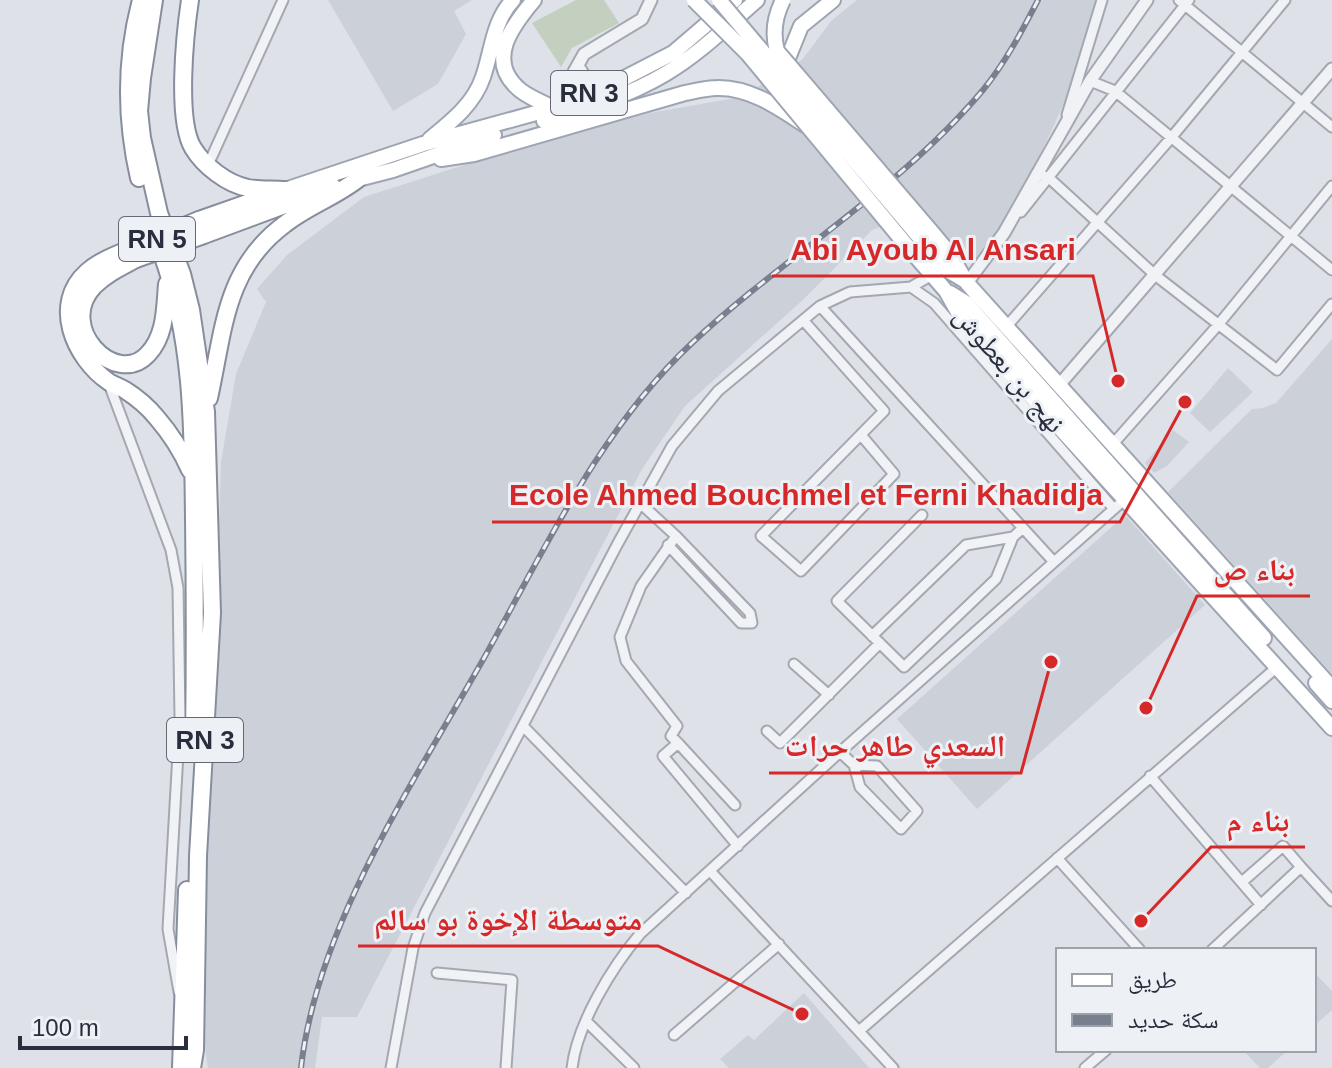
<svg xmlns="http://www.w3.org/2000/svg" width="1332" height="1068" viewBox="0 0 1332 1068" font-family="Arial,'Noto Naskh Arabic',sans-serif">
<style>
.built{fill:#ccd0d9}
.green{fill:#c3d0c0}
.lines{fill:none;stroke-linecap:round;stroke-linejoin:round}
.minor-casing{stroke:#a4a8b1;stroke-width:13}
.tertiary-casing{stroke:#a4a8b1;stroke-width:15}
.primary-casing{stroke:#9ea5b2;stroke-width:18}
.trunk-casing{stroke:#868e9d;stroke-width:20}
.minor{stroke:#f1f2f5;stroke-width:9}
.tertiary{stroke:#f1f2f5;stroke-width:11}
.primary{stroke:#fff;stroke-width:14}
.trunk{stroke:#fff;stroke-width:16}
.rail-casing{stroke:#788090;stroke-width:6}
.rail{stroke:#edf0f5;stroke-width:3;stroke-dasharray:9;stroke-linecap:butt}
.primary-bridge-casing{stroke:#9ea5b2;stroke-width:18;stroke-linecap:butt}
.trunk-bridge-casing{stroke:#868e9d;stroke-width:20;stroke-linecap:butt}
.primary-bridge{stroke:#fff;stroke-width:14}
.trunk-bridge{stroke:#fff;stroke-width:16}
.labels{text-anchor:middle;stroke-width:6;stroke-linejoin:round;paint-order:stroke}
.shield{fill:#edf0f5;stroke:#636874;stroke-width:2}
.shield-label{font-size:26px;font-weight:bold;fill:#282e3d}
.street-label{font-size:28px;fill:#282e3d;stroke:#edf0f5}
.leader{fill:none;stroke:#d62828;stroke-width:3}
.callout-dot{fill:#d62828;stroke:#edf0f5;stroke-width:3}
.callout-label{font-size:30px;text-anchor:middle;font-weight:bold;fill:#d62828;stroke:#edf0f5;stroke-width:6;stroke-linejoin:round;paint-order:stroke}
</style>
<rect width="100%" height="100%" fill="#dee1e7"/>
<path class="built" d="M328,0H472L454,11L466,34L438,84L393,111Z
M857,0H1097L1066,99L1035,166L990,246L977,258L958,255L897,221L872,230L806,297L685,406L642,469L357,1017H322L315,1068H208L197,992L214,681L221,462L236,374L266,302L257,289L287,255L364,197L486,158L650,113L741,97L802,60L832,20Z
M1332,339V674L1168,492L1252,409L1263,408L1276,403Z
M1228,368L1253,392L1210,432L1190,413Z
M1173,430L1189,442L1167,466L1154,473L1145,463Z
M1125,515L1205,605L977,809L897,719Z
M1314,972L1332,991V1010L1314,1026Z
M804,993L869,1068H729L720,1059L748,1035L754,1040Z
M1243,1050H1288L1268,1068H1260Z"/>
<path class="green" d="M576,0H604L619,23L572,48L561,67L532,23Z"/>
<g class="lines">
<defs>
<path id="minor" d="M1179,0L1332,127
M1090,81L1115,91L1332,270
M1067,115L1102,0
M208,165L283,0
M1036,174L1048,177L1155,275L1277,370L1332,304
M1021,212L1189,0
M911,287L934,303L1114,509
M820,306L1054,562
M803,320L884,411L761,536L801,571L894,474L861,435
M1007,326L1171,138L1285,0
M109,384L171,550L178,588L180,718L168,929L179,992
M1113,444L1218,325L1332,186
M640,503L676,536L641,586L620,637L626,661L677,726L671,736L678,743L663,756L738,846
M922,515L837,601L904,667L996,579L1013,537L1023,528
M668,545L741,623H752L750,613L676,536
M872,636L966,545L1013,537
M794,664L829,695
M523,726L686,893
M767,731L780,743L880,643
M678,743L735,805
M840,752L854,765L860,787L901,829L917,811L877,766L854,765
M1150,776L1261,905
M1057,858L1140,950
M711,872L893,1068
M1242,882L1283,846L1301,867
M1212,950L1301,867L1332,901
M437,973L512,980L506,1068
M587,1022L634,1068
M859,1031L1277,667
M674,1035L779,944
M391,1068L413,948L425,913L617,545L672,446L718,391L820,306L850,292L911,287L932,275
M572,1068C577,1024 612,967 640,934L840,752L1124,500
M1085,1068L1106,1050"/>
<path id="tertiary" d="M578,66L587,80L604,87
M554,108L584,54L642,19L651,0
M967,283L1004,233L1090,81L1147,0
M1060,384L1332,69"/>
<path id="primary" d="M534,0C512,26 485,61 520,90C530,98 543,103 554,108
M786,63L801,26L833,0
M544,121C586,109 628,96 665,74C699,54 727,26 757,0
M430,139C451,122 474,104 483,77C492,51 493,21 513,0
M441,159L474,154L685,93C695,91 707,88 717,88C750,87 779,108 805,125
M358,179L393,170L494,135
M285,190L423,144L554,108L613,84L673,53L735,0
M930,230L950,254L967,283L1332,688
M920,238L944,268L964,280
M912,252L946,291L963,321L1332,728
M950,293L966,303L1264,638
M1316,683L1332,701"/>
<path id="trunk" d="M154,0L142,78L139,111L142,138L159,213L182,274L191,310L206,412L212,613L198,856L195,1050L192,1068
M190,0C185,33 176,120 193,148C204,166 227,184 248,188C260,190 273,189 285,190
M139,178C125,117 125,60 141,0
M199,220L276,193
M204,235L333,187
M130,249C116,255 99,261 87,272C51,304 74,358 109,382C114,385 120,387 125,390C136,397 149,408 157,418C170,433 182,452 190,470
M162,254C193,339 193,428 194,518C195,593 195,668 194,743
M136,259C121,267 106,274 94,286C55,327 116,389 148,354C166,335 165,307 167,284
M209,398C224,331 224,269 285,224C308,206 335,197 358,179
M181,1068L187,890"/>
</defs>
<use href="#minor" class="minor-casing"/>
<use href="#tertiary" class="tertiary-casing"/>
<use href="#primary" class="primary-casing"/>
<use href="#trunk" class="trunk-casing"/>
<use href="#minor" class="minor"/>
<use href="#tertiary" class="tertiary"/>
<use href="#primary" class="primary"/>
<use href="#trunk" class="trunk"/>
<defs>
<path id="rail" d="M301,1068C317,925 414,782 484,658C545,549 600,429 692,343C786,255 899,190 983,90C1005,63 1022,31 1038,0"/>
</defs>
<use href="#rail" class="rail-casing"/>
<use href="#rail" class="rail"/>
<defs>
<path id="primary-bridge" d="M694,0L748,54L912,252
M719,0L920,238
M783,0C775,16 772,33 777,51L930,230"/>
<path id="trunk-bridge" d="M130,249L199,220
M136,259L204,235"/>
</defs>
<use href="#primary-bridge" class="primary-bridge-casing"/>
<use href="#trunk-bridge" class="trunk-bridge-casing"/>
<use href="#primary-bridge" class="primary-bridge"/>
<use href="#trunk-bridge" class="trunk-bridge"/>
</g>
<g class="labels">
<g class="shield">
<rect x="551" y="71" width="76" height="44" rx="6"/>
<rect x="119" y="217" width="76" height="44" rx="6"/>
<rect x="167" y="718" width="76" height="44" rx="6"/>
</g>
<g class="shield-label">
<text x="589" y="102">RN 3</text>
<text x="157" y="248">RN 5</text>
<text x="205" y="749">RN 3</text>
</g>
<g class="street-label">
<text transform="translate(1010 369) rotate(50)" y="10">نهج بن بعطوش</text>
</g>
</g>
<path class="leader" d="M1118 381L1093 276H772M1185 402L1120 522H492M1146 708L1197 596H1310M1051 662L1021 773H769M1141 921L1211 847H1305M802 1014L658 946H358"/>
<g class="callout-dot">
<circle cx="1118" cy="381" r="8"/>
<circle cx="1185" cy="402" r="8"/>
<circle cx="1146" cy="708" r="8"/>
<circle cx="1051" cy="662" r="8"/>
<circle cx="1141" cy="921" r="8"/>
<circle cx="802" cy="1014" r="8"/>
</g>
<g class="callout-label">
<text x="933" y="260">Abi Ayoub Al Ansari</text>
<text x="806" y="505">Ecole Ahmed Bouchmel et Ferni Khadidja</text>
<text x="1254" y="580">بناء ص</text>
<text x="895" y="756">السعدي طاهر حرات</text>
<text x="1258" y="831">بناء م</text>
<text x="508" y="930">متوسطة الإخوة بو سالم</text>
</g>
<rect x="1056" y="948" width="260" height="104" fill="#edf0f5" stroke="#9ea2ab" stroke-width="2"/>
<rect x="1072" y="974" width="40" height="12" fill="#ffffff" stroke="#9ea2ab" stroke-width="2"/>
<text x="1128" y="988" font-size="24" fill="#282e3d">طريق</text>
<rect x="1072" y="1014" width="40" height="12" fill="#788090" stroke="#9ea2ab" stroke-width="2"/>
<text x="1128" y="1028" font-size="24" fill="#282e3d">سكة حديد</text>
<path d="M20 1036v12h166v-12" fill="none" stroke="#282e3d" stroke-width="4"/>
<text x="32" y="1036" font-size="24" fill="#282e3d" stroke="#edf0f5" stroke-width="6" paint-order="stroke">100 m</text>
</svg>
